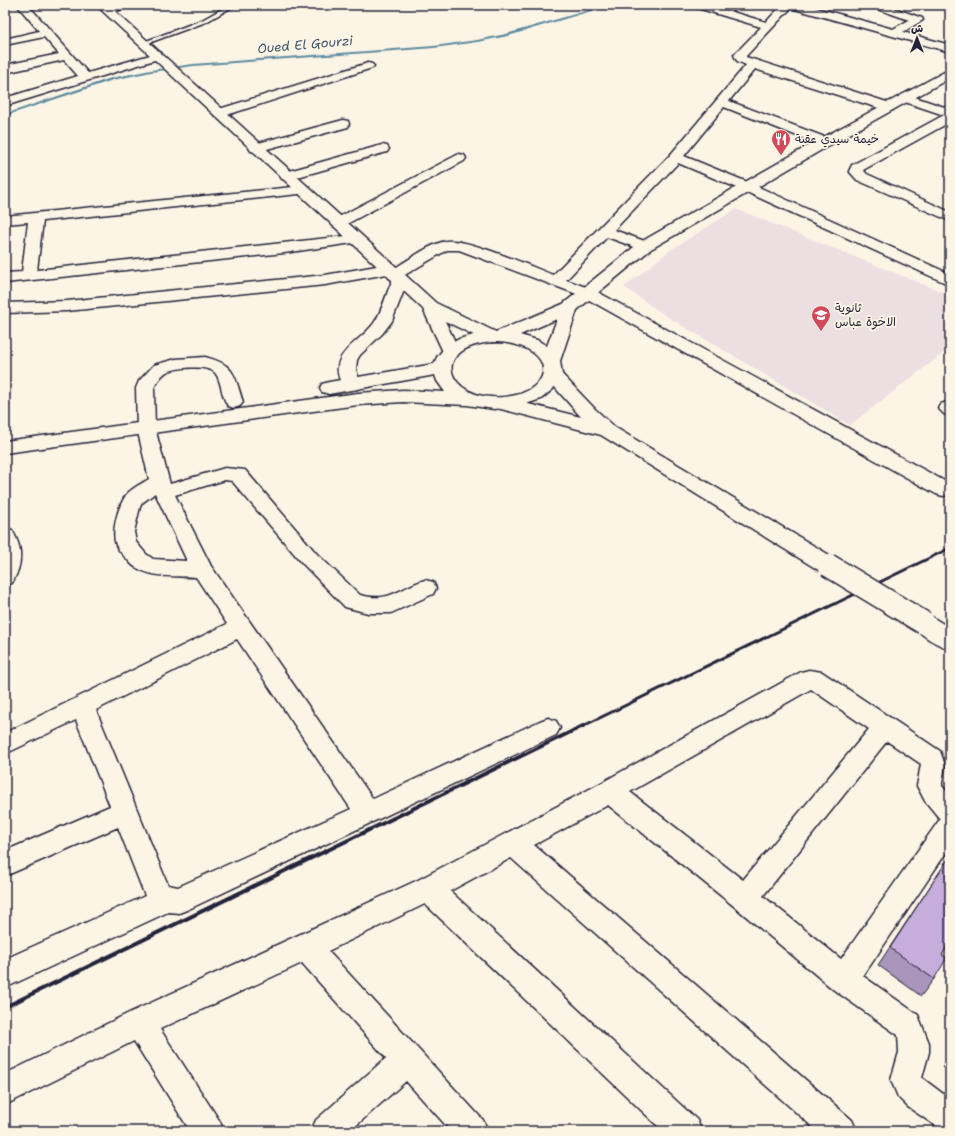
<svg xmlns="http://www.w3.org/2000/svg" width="955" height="1136" viewBox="0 0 955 1136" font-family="'Shantell Sans','Playpen Sans Arabic',sans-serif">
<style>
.built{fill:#ecdfe2}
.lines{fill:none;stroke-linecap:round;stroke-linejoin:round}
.stream{fill:#5b899f;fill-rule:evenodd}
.service-casing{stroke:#22223b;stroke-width:3}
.minor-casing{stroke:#22223b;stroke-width:3}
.tertiary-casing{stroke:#22223b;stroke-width:3}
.secondary-casing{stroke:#22223b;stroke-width:3}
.service{fill:#fcf5e5;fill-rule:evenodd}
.minor{fill:#fcf5e5;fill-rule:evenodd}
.tertiary{fill:#fcf5e5;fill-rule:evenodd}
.secondary{fill:#fcf5e5;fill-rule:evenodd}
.rail-far1{stroke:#22223b;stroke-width:3}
.rail{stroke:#22223b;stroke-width:4}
.tertiary-bridge-casing{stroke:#22223b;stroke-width:25;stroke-linecap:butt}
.tertiary-bridge{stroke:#fcf5e5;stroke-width:22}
.wall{fill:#aa95bc;stroke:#22223b}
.building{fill:#c6addb;stroke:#22223b}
.labels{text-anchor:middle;stroke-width:3.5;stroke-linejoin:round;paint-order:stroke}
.far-poi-label{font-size:12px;fill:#22223b;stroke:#fcf5e5;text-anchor:start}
.far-water-label{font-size:13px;font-style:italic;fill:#3e556d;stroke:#fcf5e5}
</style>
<rect width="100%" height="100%" fill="#fcf5e5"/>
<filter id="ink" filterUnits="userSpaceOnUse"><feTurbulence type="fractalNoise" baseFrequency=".025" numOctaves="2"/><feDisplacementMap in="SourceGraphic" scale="8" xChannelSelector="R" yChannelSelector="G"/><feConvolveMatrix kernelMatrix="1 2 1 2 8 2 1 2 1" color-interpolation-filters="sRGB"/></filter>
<g filter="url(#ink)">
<path class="built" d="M736,209L950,295V348L850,425L666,316L624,287L669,251Z"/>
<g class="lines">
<path class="stream" d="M606,5H611L508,36L477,42L434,48L193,66L151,72L113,80L5,116V114L111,78L151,70L193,64L434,46L477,40L506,34Z"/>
<defs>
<path id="service" d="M229,5H236L206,22L146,44L141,43L202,20Z"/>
<path id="minor" d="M17,5H28L88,73L157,53L161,54L163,56L161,58L5,106V98L78,76L64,60L5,73V65L59,54L44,37L5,45V39L39,31Z
M112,5H127C123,10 111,14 104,12L103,10L104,8Z
M693,5H709L766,22L782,5H806L893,29L909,20L872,7L871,5H886L922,18L923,20L903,32L950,45V52L791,8L746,56V57L893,104L895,107L893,110H885L755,69L729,101L830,139L832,142L830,145H820L724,107L684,156L752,184L950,274V285L742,190L678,163L614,230L650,243L653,246L650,249L645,251L640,249L607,237L566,280L594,290L950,484V494L943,496L936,494L582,296L459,250H447L403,276L408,280L392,321L382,334L360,355L357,360L356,369L360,385L357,389L351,390L345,389C322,356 359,344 374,323C383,310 386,293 393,279L389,278L387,274L325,285L67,311L5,313V303L67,301L325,275L388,264L393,266L395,268C410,259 430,244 446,241C465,237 532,267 553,275L671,154L746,65L737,61L734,55L761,27L694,7Z
M368,63L372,64L374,66L372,68L224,116H216L214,113L216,110Z
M906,94L950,109V122L863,170L867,174L950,212V221L857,180L849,171L852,165L944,115L902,101L900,98L902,95Z
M343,120L348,121L349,124L348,127L256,152L251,151L249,148L251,145Z
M382,145L387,146L389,149L387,152L287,180L282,179L280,176L282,173Z
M459,154L464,155L466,158L464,161L343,226L338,227L333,226L331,223L333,220Z
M303,186L308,187L310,190L308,193L43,221L37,270L355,235L360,236L362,239L360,242L284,253L5,283V273L22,272L28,222L5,224V216Z
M205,357C236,365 234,375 243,402L240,406L234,408L228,406C221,396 222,383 216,374C210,364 174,367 165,373C160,377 156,383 154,388L155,428L170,484L225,468L245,470L317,554L360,595C391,603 399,588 425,580L433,582L436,588L433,594L391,613H368L345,607L303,564L232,481L225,480L175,495L211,566L373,799L540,721L548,718L556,721L560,728L556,735L189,909L179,913L168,912L5,988V959L145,896L118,827L5,876V851L110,806L76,720L5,754V733L227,624L196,577C178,576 155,578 139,569C134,567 130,563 127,559C123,555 118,550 116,545C111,531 118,507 126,495C132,488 141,484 149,479L137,428L136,388L139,381L154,365L176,359ZM155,493L187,561L153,559L146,554L136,542L134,532L140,507L142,503ZM237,639L351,809L178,887L168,885L96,710Z
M947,402L950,403V416L944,414L938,408L941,404Z
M5,528L12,530C23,548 23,564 12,583L5,585Z
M809,670L822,672L940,751L945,765L942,783V786L950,795V847L863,976L918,1015L929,1043V1052L922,1078L950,1099V1131L939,1128L908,1107L898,1097L891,1080L899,1052L898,1035L834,990L735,907L608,805L534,845L852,1120L857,1131H817L511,858L450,891L697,1120L702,1131H663L425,904L328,951L483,1120L488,1131H451L406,1081L350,1131H311L316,1120L386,1058L302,963L160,1029L219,1120L224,1131H190L134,1041L5,1105V1074L129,1013L418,880L601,783L801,672ZM811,689L869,729L743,880L630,792ZM887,741L921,764L917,786L925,801L940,819L841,959L763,896Z"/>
<path id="tertiary" d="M96,5H108L436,303L498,333L501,337L498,341L492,342L486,341L445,321L460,352L457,356L451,357L445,356L423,309Z
M553,369L559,371L595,409L616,428L836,559L839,565L836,571L828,573L820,571L601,435L497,408L495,404L497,400L504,398L581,417L544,375L547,371Z
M924,614L932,617L950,628V649C937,645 919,635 912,623L916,617Z"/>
<path id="secondary" d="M950,69V78L830,145L651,249L577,310L560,361L562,374L553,389L541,399L520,406L494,409L467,405L403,402L358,405L5,453V441L358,393L403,390L445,392L437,381L435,375L329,394L322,392L320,388L322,384L329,382L434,364L437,357L446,346L459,339L477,334L496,332L563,304L639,243L820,139ZM557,319L547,346L537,340L520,335ZM492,342C503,342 515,343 525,348C555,362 545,388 516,395C453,410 421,349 492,342Z"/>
</defs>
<use href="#service" class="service-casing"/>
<use href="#minor" class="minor-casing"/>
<use href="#tertiary" class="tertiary-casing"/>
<use href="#secondary" class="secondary-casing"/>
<use href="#service" class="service"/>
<use href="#minor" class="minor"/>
<use href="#tertiary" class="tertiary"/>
<use href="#secondary" class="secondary"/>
<path class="rail-far1" d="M583,726L950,548"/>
<path class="rail" d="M5,1007L585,725"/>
<defs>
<path id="tertiary-bridge" d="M828,565L924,623"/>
</defs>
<use href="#tertiary-bridge" class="tertiary-bridge-casing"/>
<use href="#tertiary-bridge" class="tertiary-bridge"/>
</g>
<path class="wall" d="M950,856V942L942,955L934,979L921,996L878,965Z
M950,1055V1073L942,1067Z"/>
<path class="building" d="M950,856V942L942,955L947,958L934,979L890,948Z"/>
</g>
<defs>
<symbol id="restaurant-pin" viewBox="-11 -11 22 30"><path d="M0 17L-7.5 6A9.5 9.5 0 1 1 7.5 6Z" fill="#d1495b" stroke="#fcf5e5"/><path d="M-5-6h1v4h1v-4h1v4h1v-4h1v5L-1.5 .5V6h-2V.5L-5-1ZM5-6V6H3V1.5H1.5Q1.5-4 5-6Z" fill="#fff"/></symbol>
<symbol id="school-pin" viewBox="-11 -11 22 30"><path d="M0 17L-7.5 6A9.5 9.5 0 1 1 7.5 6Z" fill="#d1495b" stroke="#fcf5e5"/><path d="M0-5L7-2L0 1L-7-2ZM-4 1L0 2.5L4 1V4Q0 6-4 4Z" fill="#fff"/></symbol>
</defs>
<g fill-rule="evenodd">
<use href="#restaurant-pin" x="770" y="128" width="22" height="30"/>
<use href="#school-pin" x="810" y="304" width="22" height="30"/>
</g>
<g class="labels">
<g class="far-poi-label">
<text x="795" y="143">خيمة سيدي عقبة</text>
<text x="835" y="312">ثانوية<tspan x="835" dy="14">الاخوة عباس</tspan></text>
</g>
<g class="far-water-label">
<text transform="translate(305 44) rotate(-5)" y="5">Oued El Gourzi</text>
</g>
</g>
<rect width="955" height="1136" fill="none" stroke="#fcf5e5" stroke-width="20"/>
<rect x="10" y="10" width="935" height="1116" fill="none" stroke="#22223b" stroke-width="1.5" filter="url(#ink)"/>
<g transform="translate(917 38)" stroke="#fcf5e5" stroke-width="3" paint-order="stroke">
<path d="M0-3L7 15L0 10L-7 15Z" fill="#22223b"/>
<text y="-6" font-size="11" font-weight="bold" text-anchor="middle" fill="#22223b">ش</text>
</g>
</svg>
